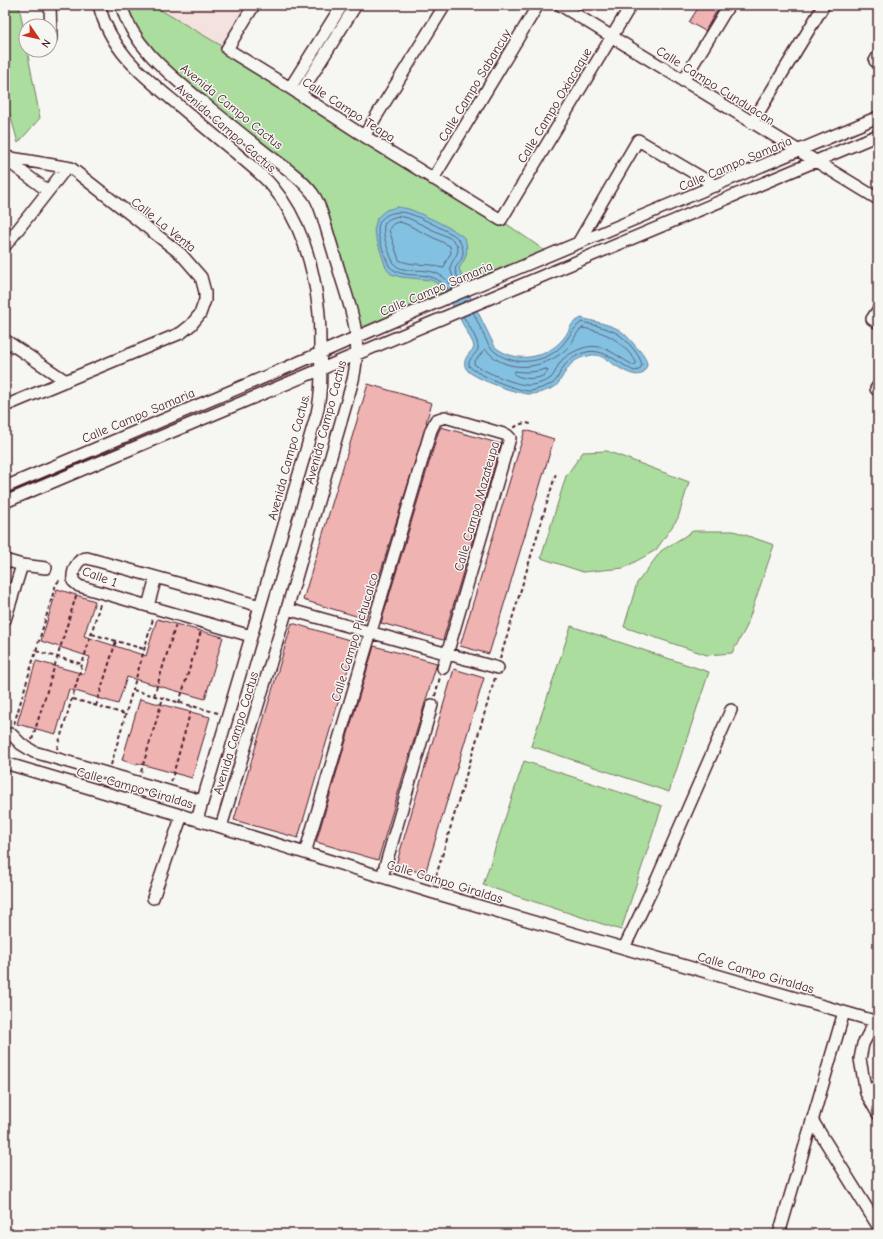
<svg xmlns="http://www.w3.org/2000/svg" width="883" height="1239" viewBox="0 0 883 1239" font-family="'Comic Neue',sans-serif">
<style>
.built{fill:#f4e2df}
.green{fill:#aadd9e;stroke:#7a7e64}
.water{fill:#82c1e2;stroke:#6c8099}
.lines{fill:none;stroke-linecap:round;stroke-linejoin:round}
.shore{stroke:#606074;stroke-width:1}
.building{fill:#efb3b2;stroke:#4a1f2b}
.minor-casing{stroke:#4a1f2b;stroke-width:14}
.path{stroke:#4a1f2b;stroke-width:2;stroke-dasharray:4 3;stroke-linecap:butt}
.minor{stroke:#f6f6f2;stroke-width:11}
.labels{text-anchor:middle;stroke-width:3;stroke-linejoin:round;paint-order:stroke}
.street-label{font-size:13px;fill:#4a1f2b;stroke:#f6f6f2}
</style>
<rect width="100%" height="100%" fill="#f6f6f2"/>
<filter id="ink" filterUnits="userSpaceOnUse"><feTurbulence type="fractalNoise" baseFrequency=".025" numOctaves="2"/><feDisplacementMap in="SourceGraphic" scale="8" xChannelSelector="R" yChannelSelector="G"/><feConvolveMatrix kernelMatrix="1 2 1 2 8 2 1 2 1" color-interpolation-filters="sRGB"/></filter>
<g filter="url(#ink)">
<path class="built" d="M140,5H248L221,49Z"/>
<path class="green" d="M5,5H19L26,42V50H27L40,118L18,143L5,96Z
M121,5H152L227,49L501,220L551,255L357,337L317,201L166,71Z
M607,451L689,482L678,518L656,550L624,568L583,572L541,558L566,476L583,452Z
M693,531H734L774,545L746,628L732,653L707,655L624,627L637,583L661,551Z
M571,626L709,672L669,792L531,746Z
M524,761L662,806L621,930L483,885Z"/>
<path class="water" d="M398,207C402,208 407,208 411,210C420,213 461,232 465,239C469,250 466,259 459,268L464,284L495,347C516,364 546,359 563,339C567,335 569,328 573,323C575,321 579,320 581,318C592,321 613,325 621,331C628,336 634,345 640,351C643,355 647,360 647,365C647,367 644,371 643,373C633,381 611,361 602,357C598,355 593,354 588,356C579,357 570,363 566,371C562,376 560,382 556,386C552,389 535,395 530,394C517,394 478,380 468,371C460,363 468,354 474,348L473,343L446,293L440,285L431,280L401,277L391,274L386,268L374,231L377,218L386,210Z"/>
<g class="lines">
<path class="shore" d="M399,216L408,218L452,239C465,251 453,256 450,268L455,283L454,285H451C432,260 408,278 394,264C390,255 380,232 385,223C388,218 394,217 399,216Z
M399,222L406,224L450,246L451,253L446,261L444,268C440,268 436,266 432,265C421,264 409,265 399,260L389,230C391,225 393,223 399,222Z
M449,290C429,264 407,284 389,266C386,258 378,239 378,231C377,214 397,209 410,214C425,219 440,228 454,235C461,241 466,251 461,260C459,263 457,265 455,269L460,285
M463,316C467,323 480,342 478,349C475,356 468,358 469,366C477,375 520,392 531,391C537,390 546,386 552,384C557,381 559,374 562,369C567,361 577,354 587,352C603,348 620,364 634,371L639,370L642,365C641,356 626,339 618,334C608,328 594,325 582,322C572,328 567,343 556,351C539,364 509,366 493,350C486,344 478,321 473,312
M583,328C604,332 616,337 630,354C633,357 636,360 636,364L634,365L631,364C612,353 600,340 578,350C573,352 566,356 562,360C557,365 556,373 551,378C547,381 536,385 531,385C520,387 482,371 474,364L475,361L485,349C488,352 492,356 496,359C519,374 553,365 570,345C575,339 576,331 583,328Z
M546,369L548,371C542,381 522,380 514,374L515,371C526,373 536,372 546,369Z"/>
</g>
<path class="building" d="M700,5H720L705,31L689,22Z
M368,384L432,403L426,422L427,423L366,619L303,600Z
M441,427L501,444L443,640L381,623L438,433Z
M525,430L554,439L489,654L460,646Z
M57,589L95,601L84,636L146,656L157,619L223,637L205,699L127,677L118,704L69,689L56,734L17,724L36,661L84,674L90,657L41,641Z
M292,623L356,642L298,838L234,820Z
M374,646L437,663L378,860L316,842Z
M454,669L484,678L425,874L396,865Z
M140,699L210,717L192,778L137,763V765L122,760Z"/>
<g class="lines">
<defs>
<path id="minor" d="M50,5L51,38
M99,5C110,50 142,75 176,103C196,120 216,137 236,153C248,164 261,173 272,186C299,218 313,263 318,305C320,319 320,333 320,347C321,370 322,391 317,413L197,820
M121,5C133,46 168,73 199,99C222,118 244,136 267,154C283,166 301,178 313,194C320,204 323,216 326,227C331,244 336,260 341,277C353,315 362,339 353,380L287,609L221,827
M254,5L227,49L290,88L364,136L501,220L631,5
M560,5L878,199
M875,61L878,56
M683,81L729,5
M290,88L342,5
M300,94L356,5
M752,123L824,5
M364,136L445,5
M5,157L71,168L181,254L201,277L205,292V300L200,314L191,325L181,333L5,406
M5,159L48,191
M433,179L538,5
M578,243L638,140L716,186
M5,246L67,167
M878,310L872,319L878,323
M5,340L66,381
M878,386L876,389L878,390
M5,487L288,367L428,306L878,117
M5,502L878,135
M5,560L22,565L46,568
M148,606L156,577
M287,609L498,668
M5,620L22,565
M251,636L79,586L73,581C72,571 77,558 87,558L260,606
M11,734L21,744L34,752L202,801
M5,763L221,827L431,892L878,1022
M305,853L431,430L436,420L445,417L507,435L510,438L443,668
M382,877L432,705
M153,898L182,815
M624,948L657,879L731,710
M875,1021L863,1044L860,1059L866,1093L878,1114
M866,1093L878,1085
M812,1120L878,1226
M779,1234L844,1012"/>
</defs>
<use href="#minor" class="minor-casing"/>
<path class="path" d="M514,428C520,423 526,422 533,425
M92,634L144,649
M36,651L82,664
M500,659L556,473
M133,690L218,713
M154,696L176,624
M435,696L440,677
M73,699L125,714
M179,703L201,631
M96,706L116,641
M14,724L56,584L59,581L62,579
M32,740L76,596
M57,749L100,604
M111,765L153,619
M141,772L163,698
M171,782L192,706
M434,883L495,678"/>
<use href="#minor" class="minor"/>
</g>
</g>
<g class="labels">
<g class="street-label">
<text transform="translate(474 85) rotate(-59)" y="5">Calle Campo Sabancuy</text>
<text transform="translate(716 85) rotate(32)" y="5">Calle Campo Cunduacan</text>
<text transform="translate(554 105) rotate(-59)" y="5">Calle Campo Oxiacaque</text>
<text transform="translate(232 106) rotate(39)" y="5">Avenida Campo Cactus</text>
<text transform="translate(349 109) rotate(33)" y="5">Calle Campo Teapa</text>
<text transform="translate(227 128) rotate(41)" y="5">Avenida Campo Cactus.</text>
<text transform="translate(735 163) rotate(-23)" y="5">Calle Campo Samaria</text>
<text transform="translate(164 224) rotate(39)" y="5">Calle La Venta</text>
<text transform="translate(436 288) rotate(-23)" y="5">Calle Campo Samaria</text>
<text transform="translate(138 415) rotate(-23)" y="5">Calle Campo Samaria</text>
<text transform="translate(325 422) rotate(-75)" y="5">Avenida Campo Cactus</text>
<text transform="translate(288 457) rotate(-75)" y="5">Avenida Campo Cactus.</text>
<text transform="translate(476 506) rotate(-74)" y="5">Calle Campo Mazateupa</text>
<text transform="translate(100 576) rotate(20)" y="5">Calle 1</text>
<text transform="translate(354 637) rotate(-73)" y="5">Calle Campo Pichucalco</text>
<text transform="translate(235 733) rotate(-73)" y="5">Avenida Campo Cactus</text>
<text transform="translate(135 787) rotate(16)" y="5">Calle Campo Giraldas</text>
<text transform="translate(445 881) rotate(17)" y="5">Calle Campo Giraldas</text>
<text transform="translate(756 972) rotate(16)" y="5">Calle Campo Giraldas</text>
</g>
</g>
<rect width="883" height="1239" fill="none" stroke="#f6f6f2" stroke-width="20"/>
<rect x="10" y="10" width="863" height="1219" fill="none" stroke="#4a1f2b" stroke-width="1.5" filter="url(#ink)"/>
<g transform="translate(38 38) rotate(124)"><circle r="19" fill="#f6f6f2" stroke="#b1a0a2"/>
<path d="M0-3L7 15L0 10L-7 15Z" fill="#c8321e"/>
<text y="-6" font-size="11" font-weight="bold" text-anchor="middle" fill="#4a1f2b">N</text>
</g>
</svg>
